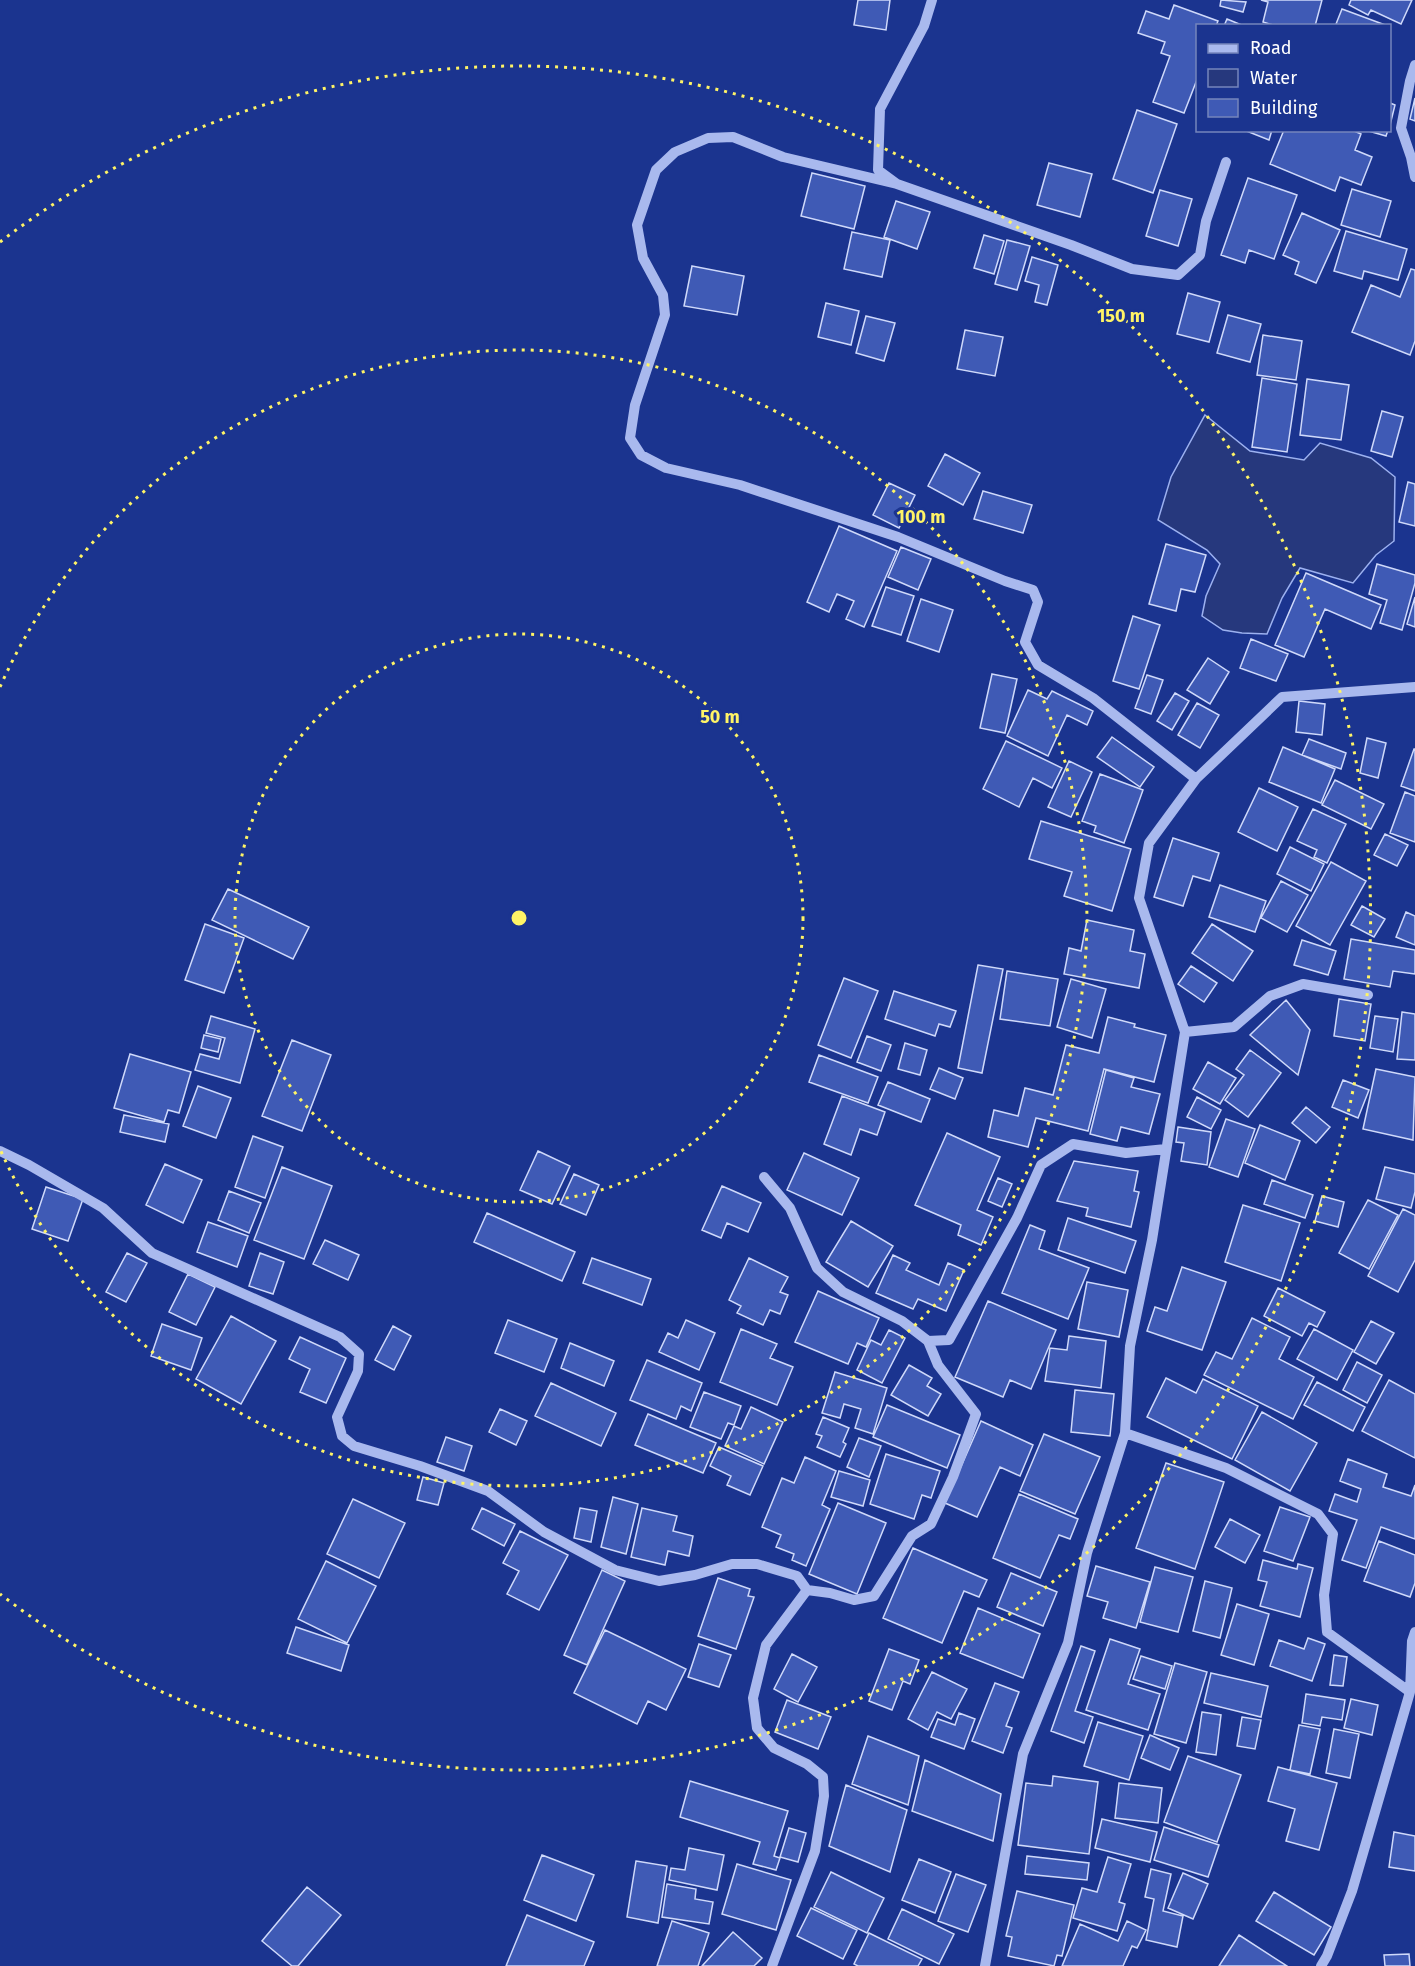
<svg xmlns="http://www.w3.org/2000/svg" width="1415" height="1966" viewBox="0 0 1415 1966" font-family="'Fira Sans',sans-serif">
<style>
.water{fill:#26387d;stroke:#9cb1f0;stroke-width:1.5}
.building{fill:#3f5ab5;stroke:#cfd9fa;stroke-width:1.5}
.lines{fill:none;stroke-linecap:round;stroke-linejoin:round}
.minor{stroke:#a9b9ee;stroke-width:10}
.ring{fill:none;stroke:#fff466;stroke-width:3;stroke-dasharray:3 6}
.centre{fill:#fff466;stroke:#1b348f;stroke-width:3}
.ring-label{font-size:18px;text-anchor:middle;font-weight:bold;fill:#fff466;stroke:#1b348f;stroke-width:6;stroke-linejoin:round;paint-order:stroke}
</style>
<rect width="100%" height="100%" fill="#1b348f"/>
<path class="water" d="M1205,415L1250,451L1304,460L1320,443L1371,458L1395,477L1394,541L1376,555L1353,583L1300,568L1282,598L1267,634L1242,633L1223,630L1202,616L1206,596L1220,564L1207,550L1158,520L1171,477Z"/>
<path class="building" d="M858,0H890L886,30L854,25Z
M1221,0L1246,2L1243,12L1220,6Z
M1261,0H1322L1315,26H1276L1263,22L1268,2Z
M1351,0H1412L1401,24L1371,10L1368,15L1349,5Z
M1174,5L1218,21L1216,26H1198V77L1184,113L1153,102L1170,56L1161,53L1165,42L1138,33L1146,11L1169,19Z
M1342,9L1388,26H1341L1336,24Z
M1227,19L1244,26H1224Z
M1415,98V121L1410,119Z
M1390,103L1395,105L1390,125Z
M1137,110L1177,124L1153,193L1113,179Z
M1244,130H1272L1269,140Z
M1284,130H1352L1361,134L1355,150L1372,157L1361,185L1340,177L1335,191L1270,164Z
M1365,130H1388L1386,136Z
M1049,163L1092,174L1080,217L1037,205Z
M812,173L865,186L854,229L801,216Z
M1248,178L1297,195L1274,259L1249,250L1245,263L1221,255Z
M1352,189L1391,201L1380,237L1341,225Z
M1160,190L1192,199L1178,246L1146,236Z
M896,201L930,212L917,249L884,237Z
M1302,213L1340,230L1316,283L1295,274L1299,262L1283,255Z
M1346,231L1407,249L1398,280L1364,271L1362,279L1334,271Z
M852,232L890,240L882,277L844,269Z
M984,235L1004,241L994,274L974,268Z
M1007,240L1030,246L1017,290L995,284Z
M1032,257L1058,265L1047,305L1035,302L1039,285L1025,281Z
M692,266L744,276L737,315L684,306Z
M1411,269L1415,270V341L1410,355L1352,332L1371,285L1400,297Z
M1188,293L1220,302L1209,342L1177,334Z
M826,303L859,311L851,345L818,337Z
M1228,315L1261,324L1250,362L1217,353Z
M866,316L895,323L884,361L856,353Z
M965,330L1003,337L995,376L957,369Z
M1263,335L1302,341L1296,380L1257,375Z
M1262,378L1297,384L1287,452L1252,447Z
M1307,379L1349,385L1341,440L1300,435Z
M1382,411L1403,417L1392,457L1371,451Z
M945,454L980,473L963,505L928,486Z
M1408,482L1415,484V526L1399,522Z
M889,483L915,495L899,528L873,515Z
M983,491L1032,505L1023,533L974,519Z
M839,526L897,551L864,627L846,619L854,601L837,594L829,612L807,602Z
M1166,544L1206,555L1195,592L1181,589L1176,611L1149,604Z
M901,547L931,559L918,590L888,577Z
M1377,564L1415,575V583L1402,630L1380,623L1387,600L1369,594Z
M1306,573L1381,605L1371,629L1325,609L1304,657L1275,645Z
M886,587L914,596L901,635L872,626Z
M1415,597V627L1407,624Z
M921,599L953,610L939,652L907,641Z
M1133,616L1160,625L1139,689L1113,681Z
M1251,639L1288,654L1276,681L1240,668Z
M1208,658L1229,672L1210,704L1187,690Z
M992,674L1017,679L1005,733L980,728Z
M1147,675L1163,680L1151,714L1135,708Z
M1028,690L1047,699L1052,691L1093,711L1087,725L1067,715L1048,756L1007,736Z
M1175,693L1189,701L1172,730L1157,721Z
M1299,701L1325,704L1322,735L1296,732Z
M1197,703L1219,715L1200,748L1178,735Z
M1112,737L1154,767L1140,787L1097,757Z
M1367,738L1386,743L1378,778L1360,773Z
M1309,739L1346,753L1341,769L1302,755Z
M1006,741L1062,768L1052,788L1033,778L1019,807L983,789Z
M1283,747L1335,769L1321,803L1269,782Z
M1414,749H1415V791L1401,786Z
M1069,761L1092,772L1071,817L1048,807Z
M1100,774L1143,790L1124,843L1094,832L1096,826L1082,821Z
M1335,780L1384,804L1371,829L1322,805Z
M1259,788L1298,807L1277,851L1238,832Z
M1405,792L1415,796V842L1390,833Z
M1313,809L1346,824L1327,863L1314,857L1317,850L1297,841Z
M1041,821L1131,849L1112,911L1064,896L1072,872L1029,859Z
M1385,834L1408,845L1397,866L1374,855Z
M1173,838L1219,853L1210,881L1193,876L1183,906L1154,897Z
M1290,847L1324,864L1311,891L1277,874Z
M1331,862L1366,881L1330,945L1296,926Z
M1281,881L1308,895L1287,932L1261,918Z
M1220,885L1266,901L1255,932L1209,917Z
M228,889L309,927L293,959L212,920Z
M1362,906L1385,919L1374,937L1351,925Z
M1406,912L1415,916V945L1396,937Z
M1087,920L1134,930L1130,951L1145,954L1139,988L1064,974L1069,948L1081,951Z
M205,924L244,938L224,993L185,980Z
M1212,924L1253,951L1233,981L1192,953Z
M1351,939L1415,950V974L1393,971L1390,987L1344,979Z
M1302,940L1336,951L1328,975L1294,965Z
M978,965L1003,969L982,1073L958,1068Z
M1191,966L1217,983L1204,1002L1178,984Z
M1007,971L1058,979L1050,1026L1000,1019Z
M844,978L878,991L851,1058L818,1045Z
M1071,979L1106,989L1092,1038L1057,1027Z
M894,991L956,1011L950,1027L939,1024L935,1036L885,1019Z
M1339,999L1371,1004L1365,1041L1334,1036Z
M1286,1000L1310,1030L1298,1075L1250,1035Z
M1402,1012L1415,1014V1060L1397,1059Z
M211,1016L255,1029L240,1083L195,1070L200,1054L219,1059L225,1038L206,1033Z
M1375,1016L1398,1019L1393,1052L1370,1048Z
M1108,1017L1135,1024L1134,1027L1166,1035L1154,1082L1104,1069L1088,1131L1036,1118L1028,1147L988,1137L994,1110L1018,1116L1025,1088L1053,1095L1066,1045L1099,1053Z
M204,1035L221,1039L218,1052L201,1048Z
M867,1036L891,1045L881,1071L857,1062Z
M292,1040L331,1055L302,1131L262,1116Z
M905,1043L927,1050L920,1075L898,1069Z
M1250,1050L1281,1073L1248,1117L1225,1100L1244,1075L1236,1069Z
M130,1054L191,1072L179,1113L168,1110L164,1122L114,1108Z
M819,1055L878,1077L868,1103L809,1082Z
M1208,1062L1236,1078L1220,1104L1193,1089Z
M939,1068L963,1078L955,1099L930,1089Z
M1376,1069L1415,1077L1413,1140L1363,1129Z
M1106,1070L1134,1078L1131,1087L1160,1094L1149,1134L1121,1127L1117,1141L1090,1134Z
M1343,1080L1369,1090L1358,1118L1332,1107Z
M888,1082L930,1099L921,1122L878,1105Z
M198,1086L231,1098L216,1138L183,1126Z
M842,1096L885,1112L877,1135L860,1129L851,1155L824,1144Z
M1197,1097L1221,1110L1211,1129L1187,1117Z
M1306,1107L1330,1127L1316,1143L1292,1123Z
M124,1115L169,1124L165,1142L120,1132Z
M1226,1119L1255,1129L1238,1177L1209,1167Z
M1260,1125L1300,1141L1285,1180L1245,1163Z
M1178,1127L1211,1132L1207,1165L1181,1161L1184,1143L1176,1142Z
M947,1133L1000,1157L977,1210L993,1217L981,1245L958,1235L961,1225L915,1205Z
M253,1136L283,1147L265,1198L235,1187Z
M538,1151L570,1166L552,1204L520,1190Z
M804,1153L859,1178L842,1215L787,1190Z
M1074,1161L1138,1171L1134,1191L1139,1192L1131,1227L1086,1216L1088,1208L1057,1201Z
M165,1164L202,1180L183,1223L146,1205Z
M282,1167L332,1186L304,1259L254,1240Z
M1385,1167L1415,1174V1192L1411,1208L1376,1199Z
M574,1174L599,1185L586,1215L560,1204Z
M998,1178L1012,1184L1002,1207L988,1201Z
M1272,1180L1313,1195L1305,1218L1264,1204Z
M722,1186L761,1203L748,1232L727,1223L721,1238L702,1230Z
M46,1187L83,1199L68,1241L32,1229Z
M229,1191L261,1203L249,1233L218,1220Z
M1322,1196L1344,1202L1338,1227L1315,1221Z
M1368,1200L1398,1215L1369,1269L1339,1253Z
M1243,1205L1300,1223L1281,1281L1225,1262Z
M1403,1209L1415,1215V1260L1398,1292L1368,1276Z
M487,1213L575,1252L562,1281L474,1242Z
M1068,1218L1136,1241L1125,1273L1058,1250Z
M851,1221L893,1246L868,1287L826,1262Z
M208,1222L248,1236L237,1267L197,1252Z
M1030,1225L1045,1231L1039,1249L1089,1268L1068,1319L1002,1293Z
M325,1240L359,1255L348,1280L313,1264Z
M127,1253L147,1263L126,1302L106,1292Z
M260,1253L284,1262L273,1294L249,1286Z
M893,1255L910,1263L906,1270L939,1285L948,1263L964,1270L946,1311L918,1299L913,1309L876,1293Z
M592,1258L651,1279L642,1305L583,1283Z
M749,1258L788,1277L780,1292L788,1295L780,1314L770,1310L763,1325L737,1313L741,1306L729,1300Z
M1182,1267L1226,1282L1202,1350L1147,1331L1155,1307L1167,1311Z
M188,1274L215,1287L196,1325L169,1312Z
M1087,1282L1128,1290L1119,1337L1078,1329Z
M1278,1288L1325,1312L1317,1327L1309,1323L1302,1336L1264,1316Z
M818,1291L879,1318L866,1347L857,1343L848,1364L795,1342Z
M988,1301L1056,1330L1031,1389L1010,1380L1003,1397L955,1377Z
M231,1316L276,1341L241,1404L196,1379Z
M1252,1318L1290,1337L1279,1359L1314,1377L1293,1419L1204,1375L1216,1352L1232,1359Z
M508,1320L557,1339L544,1372L495,1353Z
M686,1320L715,1333L699,1370L659,1352L668,1333L678,1338Z
M1371,1321L1394,1333L1376,1364L1354,1352Z
M162,1324L202,1338L191,1370L151,1356Z
M393,1326L411,1336L394,1370L375,1360Z
M741,1329L777,1344L770,1358L793,1367L777,1405L720,1382Z
M1314,1329L1353,1350L1337,1380L1297,1359Z
M889,1330L905,1338L882,1383L857,1370L871,1340L881,1345Z
M1069,1336L1106,1341L1101,1388L1045,1381L1050,1348L1067,1350Z
M300,1337L346,1358L326,1403L300,1392L310,1369L289,1359Z
M570,1343L614,1361L604,1386L561,1368Z
M647,1360L702,1383L691,1411L681,1406L676,1419L630,1400Z
M1357,1362L1382,1375L1367,1403L1343,1390Z
M909,1365L932,1378L927,1386L941,1394L928,1416L891,1395Z
M835,1372L887,1388L873,1434L855,1428L861,1409L844,1404L840,1418L822,1413Z
M1166,1378L1196,1393L1203,1379L1258,1406L1232,1459L1147,1417Z
M1389,1380L1415,1394V1458L1362,1431Z
M1317,1382L1365,1407L1353,1431L1304,1405Z
M551,1383L616,1413L601,1446L535,1416Z
M1075,1390L1114,1394L1110,1436L1071,1432Z
M704,1392L741,1406L734,1425L728,1423L721,1439L690,1427Z
M887,1405L960,1435L947,1468L873,1437Z
M751,1407L783,1422L764,1464L725,1446L734,1426L741,1429Z
M500,1409L527,1421L516,1445L489,1432Z
M1262,1412L1317,1443L1290,1491L1235,1460Z
M648,1414L716,1443L703,1473L635,1445Z
M823,1417L849,1428L843,1442L846,1444L840,1457L817,1447L822,1436L816,1434Z
M981,1421L1033,1445L1020,1476L1000,1467L977,1517L945,1503Z
M1044,1434L1100,1457L1075,1514L1020,1491Z
M446,1437L472,1446L464,1471L437,1462Z
M859,1438L881,1446L869,1477L847,1467Z
M719,1447L763,1466L750,1495L727,1485L731,1476L710,1466Z
M886,1454L940,1471L931,1498L922,1495L914,1519L870,1504Z
M805,1457L836,1471L822,1505L830,1509L806,1566L792,1560L794,1554L776,1547L781,1535L762,1527L782,1478L794,1483Z
M1348,1459L1387,1474L1383,1487L1411,1496L1415,1485V1539L1381,1527L1366,1568L1342,1560L1357,1520L1329,1511L1335,1494L1357,1502L1361,1489L1340,1481Z
M1166,1463L1224,1482L1195,1569L1136,1548Z
M839,1471L870,1480L863,1506L831,1497Z
M423,1477L444,1483L438,1505L417,1500Z
M1019,1494L1078,1519L1070,1539L1059,1535L1040,1578L993,1558Z
M613,1497L638,1504L626,1554L601,1547Z
M353,1499L405,1523L379,1578L327,1554Z
M838,1503L886,1523L857,1594L809,1574Z
M1280,1507L1310,1517L1293,1561L1264,1551Z
M482,1508L515,1524L504,1546L472,1529Z
M580,1508L597,1511L591,1542L574,1538Z
M642,1508L677,1516L673,1531L693,1536L689,1556L668,1551L665,1565L631,1557Z
M1230,1519L1260,1535L1245,1563L1215,1547Z
M520,1531L568,1555L539,1610L507,1594L519,1571L503,1563Z
M1379,1541L1415,1555V1583L1410,1597L1364,1581Z
M913,1548L987,1580L979,1597L964,1591L942,1643L883,1618Z
M1263,1560L1297,1569L1298,1564L1313,1568L1300,1617L1260,1606L1267,1582L1258,1580Z
M326,1561L376,1586L347,1643L298,1619Z
M1096,1566L1150,1582L1136,1628L1103,1618L1108,1602L1087,1596Z
M1155,1567L1193,1577L1178,1632L1140,1622Z
M602,1570L625,1581L587,1665L564,1655Z
M1011,1573L1057,1592L1043,1626L997,1607Z
M718,1578L750,1589L748,1596L754,1597L736,1649L698,1636Z
M1205,1581L1232,1588L1220,1638L1193,1631Z
M1237,1604L1269,1614L1254,1665L1221,1655Z
M978,1608L1040,1634L1023,1678L960,1653Z
M296,1627L349,1645L341,1671L287,1653Z
M605,1630L686,1669L666,1710L648,1701L637,1724L574,1693Z
M1308,1638L1325,1644L1312,1681L1270,1666L1279,1640L1304,1649Z
M1110,1639L1140,1649L1128,1684L1160,1694L1148,1730L1086,1710Z
M699,1644L731,1655L719,1687L688,1677Z
M1081,1646L1095,1651L1075,1711L1093,1717L1084,1743L1051,1731Z
M889,1649L919,1660L910,1684L903,1681L892,1710L869,1701Z
M792,1654L817,1667L798,1702L774,1689Z
M1334,1655L1347,1657L1343,1686L1330,1685Z
M1141,1656L1172,1666L1165,1689L1133,1679Z
M1175,1663L1207,1672L1186,1743L1154,1734Z
M932,1672L967,1689L951,1719L937,1712L928,1730L908,1719Z
M1211,1673L1268,1686L1261,1717L1204,1703Z
M995,1683L1019,1692L1006,1726L1012,1728L1003,1753L972,1741Z
M1306,1694L1345,1700L1342,1720L1322,1717L1320,1726L1302,1723Z
M1351,1699L1378,1705L1372,1735L1344,1728Z
M787,1700L831,1717L818,1749L775,1732Z
M1202,1712L1221,1715L1216,1755L1196,1752Z
M959,1713L975,1719L964,1749L931,1737L938,1719L955,1725Z
M1242,1717L1261,1720L1255,1749L1237,1746Z
M1098,1722L1143,1736L1129,1780L1084,1766Z
M1299,1725L1320,1729L1310,1774L1290,1770Z
M1334,1729L1359,1734L1350,1778L1326,1773Z
M1150,1735L1179,1748L1170,1770L1141,1758Z
M868,1736L919,1756L908,1805L852,1784Z
M1188,1756L1241,1775L1217,1842L1164,1822Z
M925,1760L1001,1794L993,1841L912,1811Z
M1278,1767L1337,1783L1319,1850L1286,1841L1295,1809L1268,1801Z
M1053,1776L1098,1782L1089,1854L1018,1845L1026,1783L1052,1786Z
M690,1781L788,1811L774,1856L780,1858L776,1870L753,1864L760,1842L680,1817Z
M1119,1783L1162,1788L1158,1823L1115,1818Z
M846,1785L907,1810L890,1872L829,1846Z
M1102,1819L1157,1832L1150,1862L1095,1848Z
M1164,1827L1219,1845L1208,1877L1154,1860Z
M789,1828L806,1833L798,1862L780,1857Z
M1394,1832L1415,1836V1871L1389,1867Z
M689,1848L724,1855L717,1890L669,1880L671,1868L685,1870Z
M542,1855L594,1875L576,1921L524,1900Z
M1027,1856L1089,1863L1087,1880L1025,1874Z
M1108,1857L1131,1864L1119,1902L1125,1904L1117,1931L1073,1918L1082,1888L1097,1892Z
M919,1859L951,1872L935,1913L902,1900Z
M636,1861L667,1866L658,1923L627,1917Z
M737,1864L791,1880L776,1930L722,1914Z
M1151,1869L1171,1874L1163,1911L1183,1916L1177,1947L1146,1940L1154,1899L1145,1897Z
M831,1872L884,1898L867,1933L814,1907Z
M1183,1873L1208,1884L1193,1919L1168,1908Z
M956,1874L986,1885L968,1932L938,1921Z
M667,1884L696,1889L695,1899L713,1902L709,1924L662,1917Z
M307,1887L341,1915L298,1966H292L262,1941Z
M1017,1891L1074,1905L1062,1956L1057,1955L1054,1966L1008,1956L1012,1937L1006,1936Z
M1274,1892L1331,1927L1314,1955L1256,1921Z
M811,1908L857,1930L843,1959L797,1936Z
M902,1909L954,1934L939,1964L888,1939Z
M527,1915L594,1942L584,1966H506Z
M672,1921L709,1933L698,1966H657Z
M1127,1921L1146,1930L1137,1948L1132,1946L1123,1966H1062L1080,1924L1118,1941Z
M733,1932L762,1958L754,1966H702Z
M869,1933L922,1959L918,1966H858L854,1964Z
M1239,1935L1287,1966H1219Z
M1409,1954L1410,1966H1385L1384,1955Z"/>
<g class="lines">
<path class="minor" d="M932,0L924,26L880,109L878,170L897,184L1071,245L1132,269L1178,275L1200,255L1206,221L1226,162
M1415,65L1410,81L1401,128L1411,157L1415,177
M897,184L783,157L733,137L708,138L675,152L656,170L637,225L643,258L663,295L665,315L635,405L630,438L641,455L666,468L740,485L898,537L1005,581L1033,590L1038,602L1025,642L1038,665L1093,698L1196,779
M1185,1032L1234,1027L1270,996L1303,984L1368,995
M0,1151L29,1165L103,1208L152,1253L340,1337L359,1354L358,1371L337,1417L342,1436L354,1446L420,1466L488,1491L544,1532L615,1570L659,1581L695,1575L732,1564H757L797,1576L807,1590L766,1645L753,1698L757,1728L774,1748L807,1764L823,1777L824,1796L815,1851L772,1966
M764,1177L790,1208L817,1268L843,1292L902,1321L928,1341L938,1365L976,1414L953,1477L931,1524L912,1536L874,1596L854,1600L830,1593L807,1590
M928,1341L949,1340L1017,1218L1041,1165L1073,1144L1126,1153L1166,1149
M1125,1433L1226,1468L1318,1514L1333,1534L1324,1595L1327,1632L1410,1692
M985,1966L1023,1754L1068,1643L1087,1553L1125,1433L1130,1346L1152,1240L1185,1032L1139,898L1149,843L1196,779L1282,697L1415,687
M1321,1966L1327,1956L1352,1891L1410,1692L1412,1641L1415,1632"/>
</g>
<g class="ring">
<circle cx="519" cy="918" r="284"/>
<path d="M0 687A568 568 0 1 1 0 1149"/>
<path d="M0 242A852 852 0 1 1 0 1594"/>
</g>
<circle cx="519" cy="918" r="9" class="centre"/>
<g class="ring-label">
<text x="1121" y="322">150 m</text>
<text x="921" y="523">100 m</text>
<text x="720" y="723">50 m</text>
</g>
<rect x="1196" y="24" width="195" height="108" fill="#1b348f" stroke="#7685bc" stroke-width="1.5"/>
<rect x="1208" y="44" width="30" height="9" fill="#a9b9ee" stroke="#7685bc" stroke-width="1.5"/>
<text x="1250" y="54" font-size="18" fill="#ffffff">Road</text>
<rect x="1208" y="69" width="30" height="18" fill="#26387d" stroke="#7685bc" stroke-width="1.5"/>
<text x="1250" y="84" font-size="18" fill="#ffffff">Water</text>
<rect x="1208" y="99" width="30" height="18" fill="#3f5ab5" stroke="#7685bc" stroke-width="1.5"/>
<text x="1250" y="114" font-size="18" fill="#ffffff">Building</text>
</svg>
